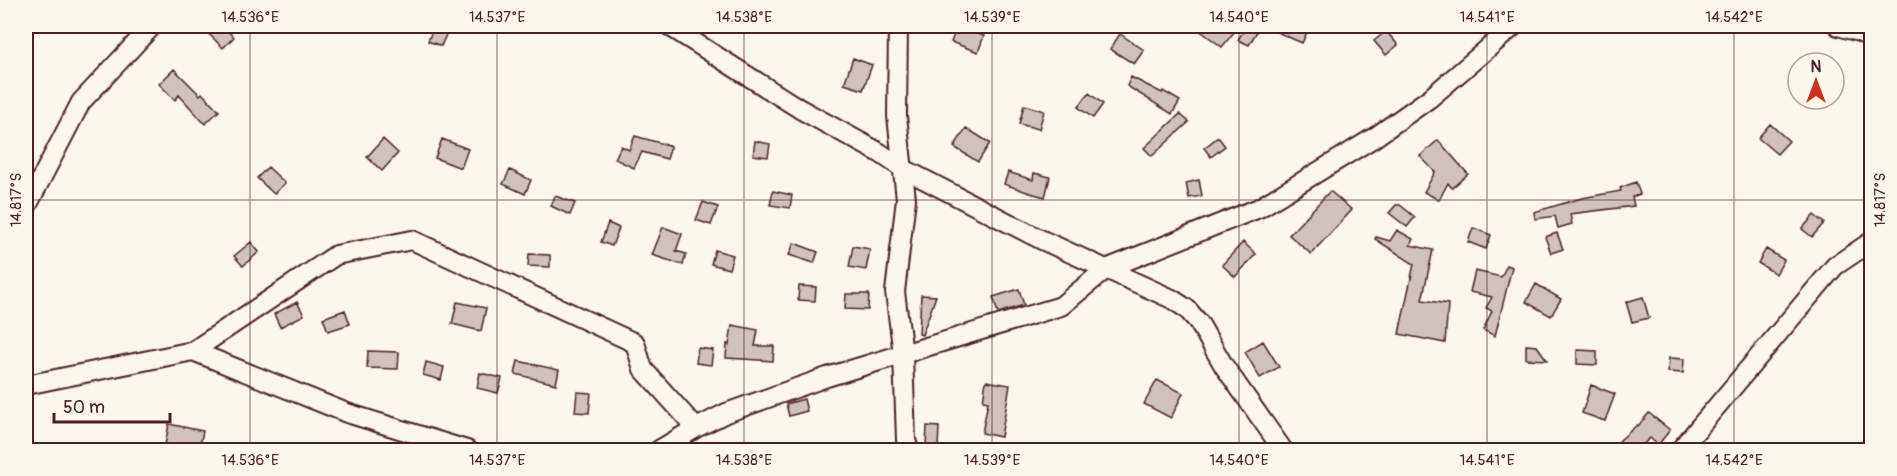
<svg xmlns="http://www.w3.org/2000/svg" width="1897" height="476" viewBox="0 0 1897 476" font-family="Pangolin,sans-serif">
<style>
.building{fill:#cfc2bc;stroke:#4a1f2b;stroke-width:1.5}
.lines{fill:none;stroke-linecap:round;stroke-linejoin:round}
.street-casing{stroke:#4a1f2b;stroke-width:22}
.street{stroke:#fbf7ec;stroke-width:18}
.ticks{fill:none;stroke:#4a1f2b;stroke-width:1.5;stroke-opacity:0.45}
.neatline{fill:none;stroke:#4a1f2b;stroke-width:2}
.ticks-label{font-size:15px;text-anchor:middle;fill:#4a1f2b}
</style>
<rect width="100%" height="100%" fill="#fbf7ec"/>
<filter id="ink" filterUnits="userSpaceOnUse"><feTurbulence type="fractalNoise" baseFrequency=".0167" numOctaves="2"/><feDisplacementMap in="SourceGraphic" scale="12" xChannelSelector="R" yChannelSelector="G"/><feConvolveMatrix kernelMatrix="1 2 1 2 8 2 1 2 1" color-interpolation-filters="sRGB"/></filter>
<g filter="url(#ink)">
<path class="building" d="M201,26H222L234,37L223,48Z
M434,26H450L441,46L428,41Z
M1194,26H1228L1235,31L1222,47Z
M1246,26H1260L1249,45L1238,40Z
M1263,26H1298L1308,30L1302,43Z
M957,27L984,36L978,52L951,42Z
M1386,31L1398,45L1386,55L1374,41Z
M1120,34L1144,50L1134,64L1110,49Z
M853,58L872,65L863,90L844,84Z
M174,69L200,95L202,93L219,111L205,124L179,95L175,100L159,84Z
M1131,77L1162,93L1163,91L1180,101L1172,114L1127,86Z
M1089,93L1103,104L1093,118L1078,107Z
M1024,105L1044,111L1039,129L1019,124Z
M1180,114L1189,122L1152,156L1144,148Z
M1770,124L1789,141L1777,154L1758,138Z
M966,128L990,143L978,162L954,147Z
M635,136L671,146L667,159L642,152L634,168L615,159L621,146L629,150Z
M1218,137L1225,146L1211,157L1204,148Z
M383,139L398,153L382,171L367,157Z
M442,139L468,149L461,168L435,158Z
M1438,140L1468,174L1452,188L1448,183L1439,200L1424,192L1435,172L1420,156Z
M755,141L770,144L768,157L753,155Z
M268,167L285,183L274,194L257,178Z
M510,170L531,180L525,194L503,184Z
M1008,172L1033,180L1034,173L1050,177L1045,197L1030,193L1004,184Z
M1199,180L1202,196L1189,198L1186,183Z
M1636,182L1640,194L1632,197L1634,206L1570,214L1572,224L1558,228L1555,216L1535,219L1534,212L1582,198L1621,191L1620,188Z
M773,191L792,195L790,208L770,205Z
M1330,191L1352,210L1311,254L1289,235Z
M555,196L575,203L570,215L551,206Z
M703,202L718,207L711,225L696,220Z
M1396,205H1400L1415,217L1407,227L1389,213Z
M1814,215L1824,223L1812,237L1802,229Z
M608,223L619,228L612,246L601,242Z
M663,227L682,234L676,251L686,254L683,265L652,255Z
M1473,228L1491,235L1486,249L1468,242Z
M1397,230L1413,239L1410,245L1433,250L1422,300L1448,304L1445,343L1399,334L1414,264L1375,239L1376,237L1390,241Z
M1557,233L1563,249L1551,253L1545,237Z
M251,242L259,252L243,266L234,256Z
M1243,242L1256,254L1235,277L1222,265Z
M794,243L818,252L814,263L789,255Z
M853,246L870,249L866,270L849,267Z
M1766,249L1784,260L1776,274L1758,263Z
M715,250L733,255L729,269L711,264Z
M529,254L550,255V267L528,266Z
M1507,265L1512,267L1495,336L1483,330L1492,311L1486,308L1492,297L1470,292L1475,271L1501,277Z
M1536,284L1561,299L1551,316L1526,302Z
M799,286L816,287L815,301L798,300Z
M1019,289L1024,305L998,313L993,297Z
M846,294H869L868,310L845,309Z
M921,295L936,296L922,335L919,334Z
M1643,297L1649,318L1632,322L1626,302Z
M297,302L304,315L280,327L274,314Z
M457,302L486,308L481,331L452,324Z
M345,310L350,324L328,331L323,318Z
M732,325L758,330L755,346H774L773,361L726,358L727,344L729,345Z
M1263,341L1279,367L1260,378L1245,352Z
M1526,345L1537,346L1547,360L1526,359Z
M698,348L713,350L711,365L696,363Z
M1577,350L1597,351V365L1577,364Z
M368,351L399,352L398,369L367,368Z
M1669,358L1684,359L1683,373L1668,372Z
M518,361L559,370L556,384L515,374Z
M426,362L444,367L441,380L423,375Z
M480,373L502,378L498,393L477,388Z
M1157,380L1183,393L1171,418L1144,404Z
M986,381L1010,385L1001,437L982,433L988,402L983,401Z
M1591,385L1615,394L1605,421L1582,413Z
M577,392L591,393L589,413L575,412Z
M804,399L807,411L789,416L786,404Z
M1649,413L1670,430L1658,445L1650,438L1637,450H1628L1619,441L1637,425L1638,426Z
M169,424L203,431L199,450H164Z
M927,426L939,427L938,448L926,447Z"/>
<g class="lines">
<defs>
<path id="street" d="M669,26L800,109L880,153L902,168L1042,240L1172,299L1187,309L1199,323L1224,366L1283,450
M898,26L897,116L906,199L895,292L903,354L906,440L909,450
M1838,26L1859,32L1872,38
M26,208L81,102L152,26
M193,351L336,255L412,240L635,343L643,369L696,428L726,413L827,377L1061,306L1106,269L1259,208L1375,137L1430,98L1514,26
M26,385L193,351L347,413L467,450
M659,450L696,428
M1680,450L1835,266L1872,241"/>
</defs>
<use href="#street" class="street-casing"/>
<use href="#street" class="street"/>
</g>
</g>
<path class="ticks" d="M250,26V450M497,26V450M744,26V450M992,26V450M1239,26V450M1487,26V450M1734,26V450M26,200H1872"/>
<rect width="1897" height="476" fill="none" stroke="#fbf7ec" stroke-width="66"/>
<g transform="translate(1816 81)"><circle r="28" fill="#fbf7ec" stroke="#b4a19f" stroke-width="1.5"/>
<path d="M0-4.5L10 22L0 15L-10 22Z" fill="#c8321e"/>
<text y="-9" font-size="16" font-weight="bold" text-anchor="middle" fill="#4a1f2b">N</text>
</g>
<path d="M54 413v9h116v-9" fill="none" stroke="#4a1f2b" stroke-width="3"/>
<text x="63" y="413" font-size="18" fill="#4a1f2b" stroke="#fbf7ec" stroke-width="4.5" paint-order="stroke">50 m</text>
<rect x="33" y="33" width="1831" height="410" class="neatline"/>
<g class="ticks-label">
<text x="250" y="22">14.536°E</text>
<text x="497" y="22">14.537°E</text>
<text x="744" y="22">14.538°E</text>
<text x="992" y="22">14.539°E</text>
<text x="1239" y="22">14.540°E</text>
<text x="1487" y="22">14.541°E</text>
<text x="1734" y="22">14.542°E</text>
<text transform="translate(16 200) rotate(-90)" y="5">14.817°S</text>
<text transform="translate(1880 200) rotate(-90)" y="5">14.817°S</text>
<text x="250" y="465">14.536°E</text>
<text x="497" y="465">14.537°E</text>
<text x="744" y="465">14.538°E</text>
<text x="992" y="465">14.539°E</text>
<text x="1239" y="465">14.540°E</text>
<text x="1487" y="465">14.541°E</text>
<text x="1734" y="465">14.542°E</text>
</g>
</svg>
